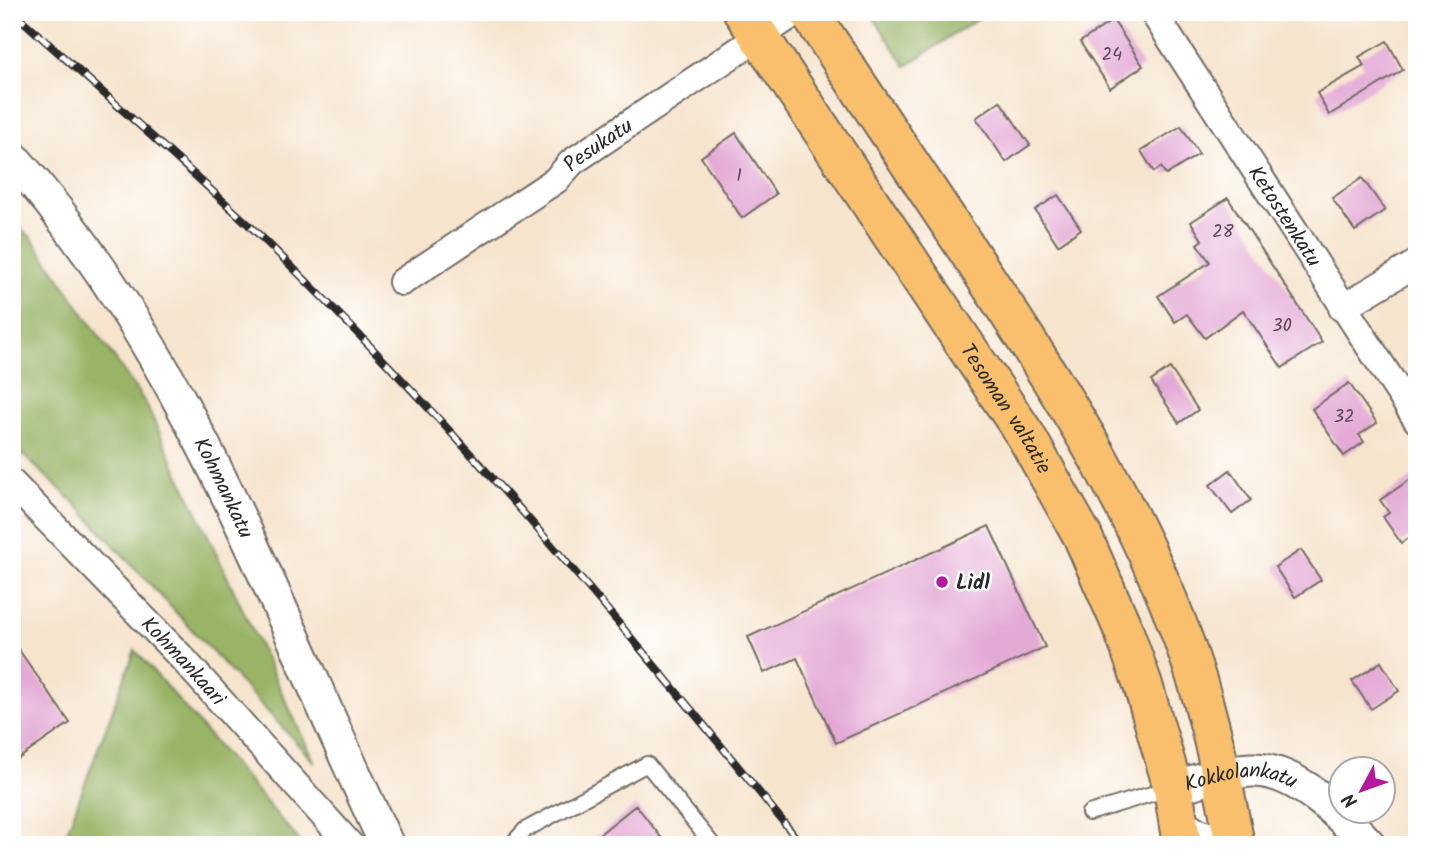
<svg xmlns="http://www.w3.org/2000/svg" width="1429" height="857" viewBox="0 0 1429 857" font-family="Kalam,sans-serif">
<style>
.forest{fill:#99b466;stroke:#627048;stroke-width:2}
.building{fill:#e4aad6}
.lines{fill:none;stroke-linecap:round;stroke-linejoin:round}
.service-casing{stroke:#726c64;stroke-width:18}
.minor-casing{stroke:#726c64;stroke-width:30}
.tertiary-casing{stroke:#726c64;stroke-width:37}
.primary-casing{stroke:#726c64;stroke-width:42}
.service{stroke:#fff;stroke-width:14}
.minor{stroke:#fff;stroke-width:26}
.tertiary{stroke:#fff;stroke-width:33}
.primary{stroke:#f9bf6d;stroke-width:38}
.rail-casing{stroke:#2b2b2b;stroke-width:8}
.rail{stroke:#fff;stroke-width:5;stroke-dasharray:16;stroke-linecap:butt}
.poi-dot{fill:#b5179e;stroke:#fff;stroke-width:2.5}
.labels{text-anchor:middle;stroke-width:5;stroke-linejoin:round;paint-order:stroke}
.number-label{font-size:18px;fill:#594b56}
.street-label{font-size:21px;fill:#2b2b2b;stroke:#fff}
.poi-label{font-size:21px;font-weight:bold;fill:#2b2b2b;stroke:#fff;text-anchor:start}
</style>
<rect width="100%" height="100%" fill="#fff"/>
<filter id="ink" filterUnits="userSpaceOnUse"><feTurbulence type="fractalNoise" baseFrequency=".0143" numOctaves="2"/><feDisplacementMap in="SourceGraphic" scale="14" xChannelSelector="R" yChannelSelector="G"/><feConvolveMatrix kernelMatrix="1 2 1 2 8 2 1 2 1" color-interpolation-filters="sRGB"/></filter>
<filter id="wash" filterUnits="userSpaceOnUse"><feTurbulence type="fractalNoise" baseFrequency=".00686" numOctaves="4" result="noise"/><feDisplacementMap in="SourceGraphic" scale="28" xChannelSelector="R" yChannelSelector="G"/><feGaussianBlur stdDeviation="1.57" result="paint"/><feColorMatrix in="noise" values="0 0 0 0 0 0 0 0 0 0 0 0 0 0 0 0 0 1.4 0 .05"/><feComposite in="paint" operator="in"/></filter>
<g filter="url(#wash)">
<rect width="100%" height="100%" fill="#f6e4cd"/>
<path class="forest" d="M870,12H988L906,66Z
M12,223L31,237L146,404L315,763L74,502L12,445Z
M135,650L303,845H62Z"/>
<g id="blocks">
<path class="building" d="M1113,20L1143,66L1110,88L1080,42Z
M1387,41L1403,70L1329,115L1317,93L1364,66L1359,57Z
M1000,101L1030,145L1006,162L976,118Z
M1181,126L1199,154L1166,175L1161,167L1154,172L1141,151Z
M736,133L776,194L742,218L701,157Z
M1362,178L1385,210L1355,231L1332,198Z
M1058,195L1081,229L1058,245L1035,210Z
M1228,198L1322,342L1282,368L1243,310L1205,338L1187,314L1175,322L1158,296L1210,262L1197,244L1202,240L1191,222Z
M1170,368L1198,410L1179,423L1151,381Z
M1349,383L1377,423L1359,435L1364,442L1344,456L1312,409Z
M1230,470L1251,500L1232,514L1210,485Z
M1417,475V533L1401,543L1383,517L1389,513L1380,500Z
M989,526L1045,647L836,743L797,658L764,673L748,637Z
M1301,550L1321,580L1295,597L1275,567Z
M12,640L70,723L12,763Z
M1381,662L1399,691L1371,709L1352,681Z
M636,805L667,845H586Z"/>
</g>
</g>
<g filter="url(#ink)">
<use href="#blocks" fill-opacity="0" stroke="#726c64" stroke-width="2"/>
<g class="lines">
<defs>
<path id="service" d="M1089,813L1171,788
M511,845L525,830L647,764L713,845"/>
<g id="minor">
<path id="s1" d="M1153,12L1417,420"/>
<path id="s2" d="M402,282L556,180L572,162L796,12"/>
<path d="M1342,308L1417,263"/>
<path id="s3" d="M12,483L182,658L350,845"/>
</g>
<g id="tertiary">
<path id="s4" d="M12,157C190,355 274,609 387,845"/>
<path id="s5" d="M1173,788C1198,781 1226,771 1252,770C1296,769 1341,815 1369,845"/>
<path d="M1180,824L1197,835L1228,845"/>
</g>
<g id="primary">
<path id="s6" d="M743,12L1026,436L1082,535L1123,629L1143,685L1173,788L1182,845"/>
<path d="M809,12C866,98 923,183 980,269C1062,393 1142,517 1190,659C1211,720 1223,782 1235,845"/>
</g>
</defs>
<use href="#service" class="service-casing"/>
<use href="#minor" class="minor-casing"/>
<use href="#tertiary" class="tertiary-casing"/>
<use href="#primary" class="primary-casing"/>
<use href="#service" class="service"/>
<use href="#minor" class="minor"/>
<use href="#tertiary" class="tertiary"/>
<use href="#primary" class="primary"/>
<defs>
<path id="rail" d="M13,12C92,83 172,153 249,225C449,417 628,630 802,845"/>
</defs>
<use href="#rail" class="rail-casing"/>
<use href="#rail" class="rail"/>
</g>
</g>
<circle class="poi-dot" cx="942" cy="582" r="7"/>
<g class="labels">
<g class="number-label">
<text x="1112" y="60">24</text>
<text x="739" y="181">1</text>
<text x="1223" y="237">28</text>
<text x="1282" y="331">30</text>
<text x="1344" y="422">32</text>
</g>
<g class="street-label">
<text dy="7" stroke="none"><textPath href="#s2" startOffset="240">Pesukatu</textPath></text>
<text dy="7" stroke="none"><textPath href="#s1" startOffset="243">Ketostenkatu</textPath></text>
<text dy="7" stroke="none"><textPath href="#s6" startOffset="476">Tesoman valtatie</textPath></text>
<text dy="7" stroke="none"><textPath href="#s4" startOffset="394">Kohmankatu</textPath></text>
<text dy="7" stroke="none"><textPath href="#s3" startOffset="247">Kohmankaari</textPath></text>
<text dy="7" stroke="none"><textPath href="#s5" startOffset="70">Kokkolankatu</textPath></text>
</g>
<g class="poi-label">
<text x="956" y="589">Lidl</text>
</g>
</g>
<rect width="1429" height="857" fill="none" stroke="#fff" stroke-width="42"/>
<g transform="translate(1362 790) rotate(229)"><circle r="33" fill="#ffffff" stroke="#aaaaaa" stroke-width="2"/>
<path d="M0-5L12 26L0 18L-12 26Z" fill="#b5179e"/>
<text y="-10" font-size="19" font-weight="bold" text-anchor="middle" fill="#2b2b2b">N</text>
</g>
</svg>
